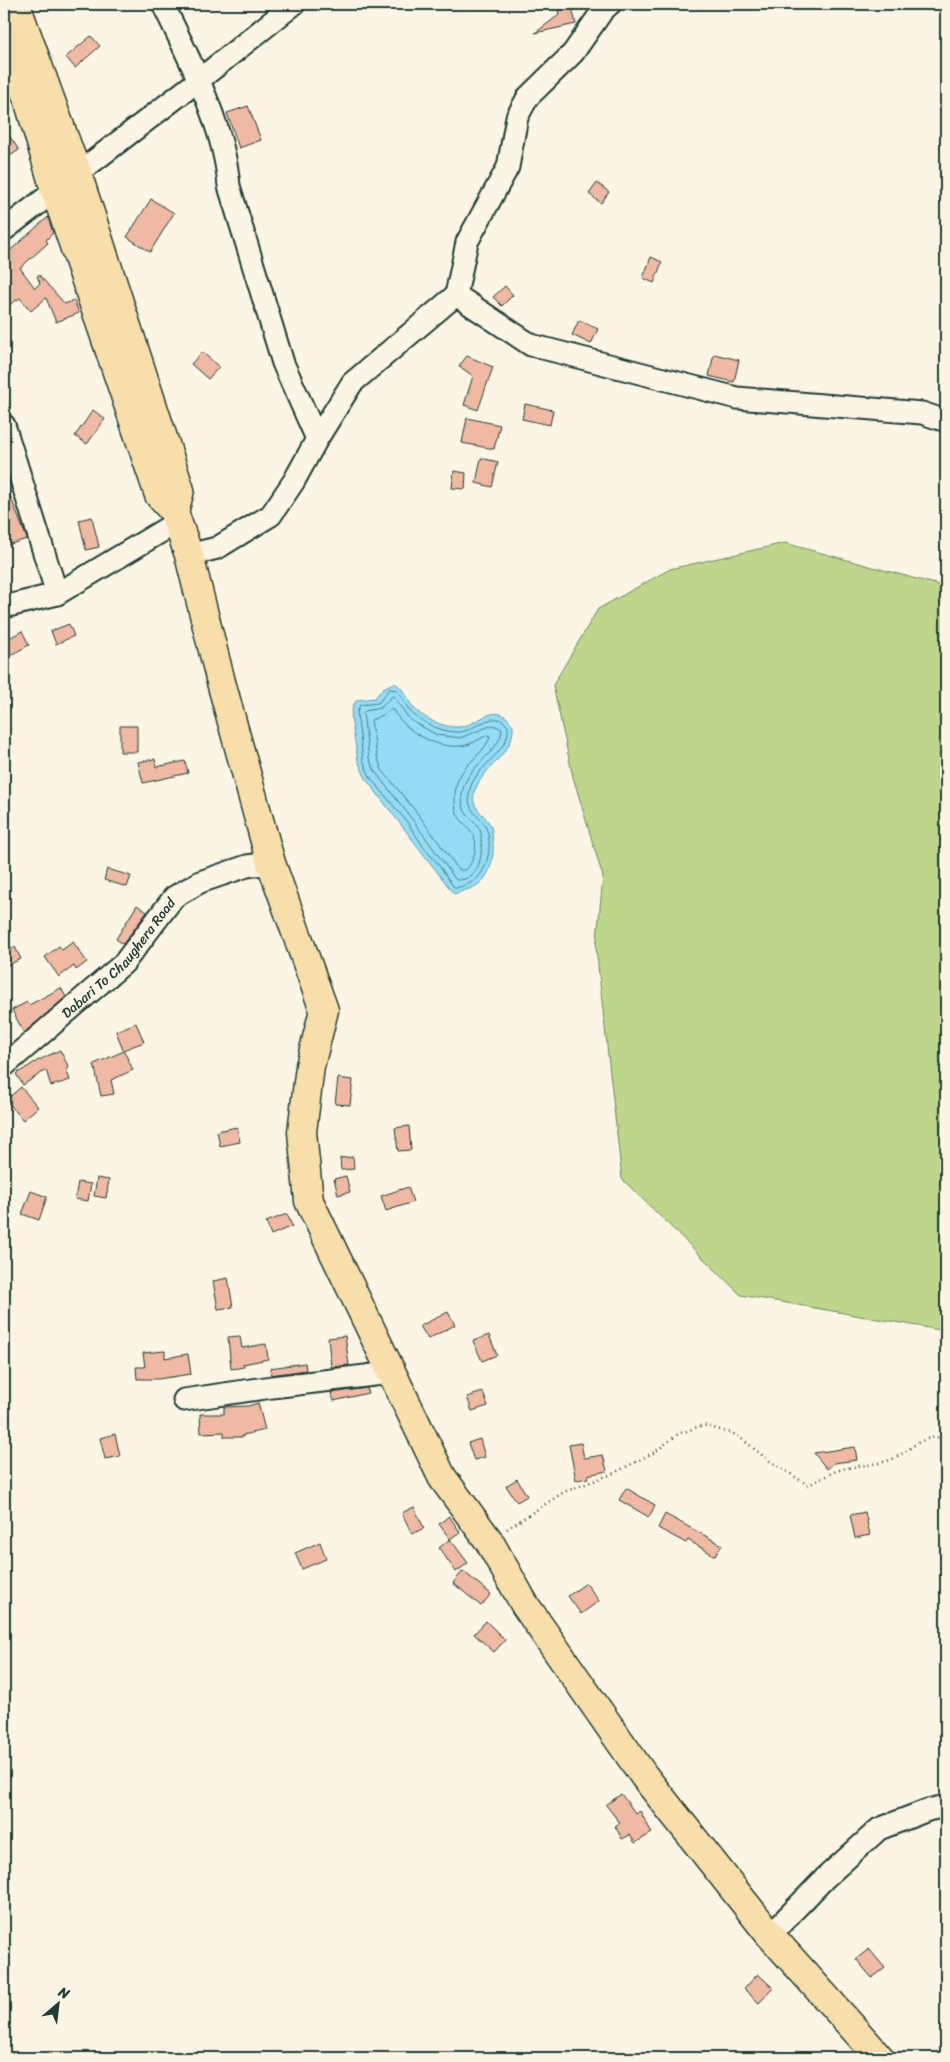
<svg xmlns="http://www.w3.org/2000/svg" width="950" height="2062" viewBox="0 0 950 2062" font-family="Sriracha,sans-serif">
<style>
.green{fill:#bdd68c;stroke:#6e8a60}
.water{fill:#94dcf6;stroke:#659ca8}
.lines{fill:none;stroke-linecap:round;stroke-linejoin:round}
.shore{stroke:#4e7d82;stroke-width:1}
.building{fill:#f0b9a4;stroke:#1f3d34}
.minor-casing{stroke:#1f3d34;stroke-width:25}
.major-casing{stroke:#1f3d34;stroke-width:31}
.path{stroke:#1f3d34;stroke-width:2.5;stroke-dasharray:1 4;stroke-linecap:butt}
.minor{stroke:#fcf5e5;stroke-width:21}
.major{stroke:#f8deab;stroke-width:28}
.labels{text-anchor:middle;stroke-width:4;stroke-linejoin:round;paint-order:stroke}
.street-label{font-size:14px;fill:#1f3d34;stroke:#fcf5e5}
</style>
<rect width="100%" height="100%" fill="#fcf5e5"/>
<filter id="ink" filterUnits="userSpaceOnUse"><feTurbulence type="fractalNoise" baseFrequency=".02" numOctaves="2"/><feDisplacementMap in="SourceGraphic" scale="10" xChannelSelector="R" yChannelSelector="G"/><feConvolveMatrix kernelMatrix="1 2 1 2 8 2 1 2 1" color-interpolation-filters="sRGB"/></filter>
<g filter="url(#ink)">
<path class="green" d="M785,543L946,587V1331L741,1295L622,1179L596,948L603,877L573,777L553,685L598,609L670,569Z"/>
<path class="water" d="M394,683C405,688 406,698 413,707C421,718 445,728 458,727C477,727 497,697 513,726C515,753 483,767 475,790C469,807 482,811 489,823C493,828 492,836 493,842C494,858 491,877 476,886C470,890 461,891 454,894L366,779L358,761L351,718L353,705L357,700L375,698L383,688Z"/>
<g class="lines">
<path class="shore" d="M390,689L397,690C404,698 406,710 415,716C426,724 444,733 459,732C474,732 496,706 508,727C511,753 470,768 469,795C468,814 480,814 486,828C493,843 488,871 474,881C470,884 462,886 456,888L453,886L438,864L425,849L407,822L370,777L363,760L357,712L360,705L378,703Z
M393,696L410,720L437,735L460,738L493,725L502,729C501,754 462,767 462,797C463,819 472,814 480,830C482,833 481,838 481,841C483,858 478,881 456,880L412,819L376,773L369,758L363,713L365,711L380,708Z
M390,710H393C405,731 436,749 461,746C471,745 478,740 487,735L490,736C485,757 453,766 455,798C455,803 455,809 457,813C460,821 467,825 471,831C480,842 474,862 466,870H459L418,814L382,770L377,756L371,720L383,715Z"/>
</g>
<path class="building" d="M557,4H571L576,24L535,33L559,15Z
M91,36L100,46L75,68L66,57Z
M248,106L261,140L239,148L227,113Z
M4,128L19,150L4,160Z
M597,183L609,192L601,203L589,194Z
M151,199L174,213L150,252L127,237Z
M48,217L53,233L46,240L48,243L20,268L35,288L40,283L37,276L39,275L65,304L74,300L79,313L56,322L46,298L31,311L20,298L4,308V256Z
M651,257L662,262L654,283L643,278Z
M505,286L513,295L502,306L493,297Z
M579,320L598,329L591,344L572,335Z
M202,352L219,367L208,379L191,364Z
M714,354L739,360L734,382L709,376Z
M467,356L493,367L478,410L464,405L473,376L459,366Z
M525,404L553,410L550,425L522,419Z
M93,410L105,419L87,444L75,436Z
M467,418L500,425L494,449L462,443Z
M481,458L498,462L492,487L476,483Z
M454,471L466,473L465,489L452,488Z
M4,480L27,539L4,546Z
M92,517L99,547L86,550L79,520Z
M69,624L74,636L56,644L51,631Z
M22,631L29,645L9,656L4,647V641Z
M120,726H137V752H120Z
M155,759L156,767L185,761L188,773L143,783L138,762Z
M107,869L131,876L127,887L104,880Z
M137,905L147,912L123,944L116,939Z
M73,942L87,962L76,970L74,966L59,977L45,957L59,946L62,950Z
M15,947L21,959L4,967V953Z
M61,988L66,997L24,1033L12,1010L27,1002L29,1005Z
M136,1023L144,1042L123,1050L116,1031Z
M60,1050L69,1068L66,1069L70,1080L51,1086L46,1070L23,1085L16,1074L37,1061Z
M124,1051L133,1070L111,1080L114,1094L101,1096L94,1064Z
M338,1078L353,1080L350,1105L335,1104Z
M21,1087L38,1107L23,1120L6,1100Z
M409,1126L411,1150L398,1151L395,1128Z
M237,1127L240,1142L220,1146L217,1131Z
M353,1157L354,1169L341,1170L340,1158Z
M346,1176L350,1192L338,1195L334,1179Z
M97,1178L109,1180L106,1198L94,1196Z
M78,1182L91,1184L88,1201L75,1199Z
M408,1187L413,1202L386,1211L381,1196Z
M31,1191L47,1197L39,1220L22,1214Z
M287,1214L292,1226L271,1235L266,1222Z
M228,1278L233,1307L218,1309L213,1281Z
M448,1312L455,1325L428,1339L420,1326Z
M489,1335L497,1355L482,1361L473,1341Z
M240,1336L242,1348L266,1344L268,1359L243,1364L244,1367L231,1369L228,1337Z
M345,1336L349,1365L331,1367L328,1338Z
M165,1351V1358L188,1354L191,1374L158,1379H137L136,1367H145L143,1353Z
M305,1363L306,1370L271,1375L270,1368Z
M367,1388L368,1393L334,1401L331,1393Z
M483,1392L488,1406L472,1411L467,1397Z
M258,1403L265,1430L243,1435V1437H224V1432L201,1433L200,1414H224V1407L248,1406Z
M115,1434L120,1456L105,1459L100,1438Z
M480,1439L485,1457L474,1460L468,1443Z
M581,1443L584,1458L603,1455L607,1471L587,1475L588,1478L576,1480L569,1445Z
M855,1447L857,1460L834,1463L827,1469L814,1453Z
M517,1479L527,1496L517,1502L506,1486Z
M626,1488L655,1505L649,1517L619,1500Z
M414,1507L424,1528L412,1534L402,1513Z
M865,1512L870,1535L855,1538L850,1515Z
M665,1514L722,1545L715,1556L688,1540L686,1543L658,1528Z
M449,1516L460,1532L450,1539L439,1524Z
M450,1539L468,1563L456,1572L439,1548Z
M320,1542L326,1559L302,1569L295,1553Z
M463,1571L491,1594L481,1606L453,1583Z
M586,1583L599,1601L581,1614L568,1596Z
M486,1621L505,1640L494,1652L474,1634Z
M621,1794L636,1814L640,1811L652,1833L635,1843L630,1835L622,1839L615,1826L620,1823L606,1805Z
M869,1949L885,1968L872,1978L856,1959Z
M758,1974L773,1988L759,2003L744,1989Z"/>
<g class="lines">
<defs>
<g id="minor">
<path d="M163,4C189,59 224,124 229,186L283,363L317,439"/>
<path d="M4,230L199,80L294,4"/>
<path d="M456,295L531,345L737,398L922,413L946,421"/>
<path d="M4,425L57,594"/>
<path d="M189,555L217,548L271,515L294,481L317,439L352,383L456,295L467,242L508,167L517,117L528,97L573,53L603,10L610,4"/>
<path d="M4,607L57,594L177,522"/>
<path id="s1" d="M4,1066L124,963L174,897L200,882L247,866L271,863"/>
<path d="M184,1400L272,1387L391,1373"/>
<path d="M770,1935L825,1878L879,1829L928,1810L946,1806"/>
</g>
<path id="major" d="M12,4L19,13L77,173L180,490L174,512
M4,42L28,99L55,190L159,495L174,512L189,555L221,682L271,863L324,1010L310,1066L302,1132L309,1201L442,1477L489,1541L525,1605L644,1776L770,1935L880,2058"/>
</defs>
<use href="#minor" class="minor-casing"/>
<use href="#major" class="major-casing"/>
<path class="path" d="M507,1529L564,1492L612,1474L655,1452L678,1434L703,1425L737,1435L767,1459L808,1485C820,1480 834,1470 847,1468C862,1465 875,1465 890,1460C911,1452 920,1432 946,1439"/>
<use href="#minor" class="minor"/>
<use href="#major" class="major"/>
</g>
</g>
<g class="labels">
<g class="street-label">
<text dy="5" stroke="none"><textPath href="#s1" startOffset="158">Dabari To Chaughera Road</textPath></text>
</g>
</g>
<rect width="950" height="2062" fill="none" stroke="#fcf5e5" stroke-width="20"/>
<rect x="10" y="10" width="930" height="2042" fill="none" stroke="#1f3d34" stroke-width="2" filter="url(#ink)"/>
<g transform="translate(58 2004) rotate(28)" stroke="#fcf5e5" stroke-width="4" paint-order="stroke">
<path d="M0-4L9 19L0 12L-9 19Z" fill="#1f3d34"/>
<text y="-8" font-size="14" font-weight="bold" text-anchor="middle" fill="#1f3d34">N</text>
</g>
</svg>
